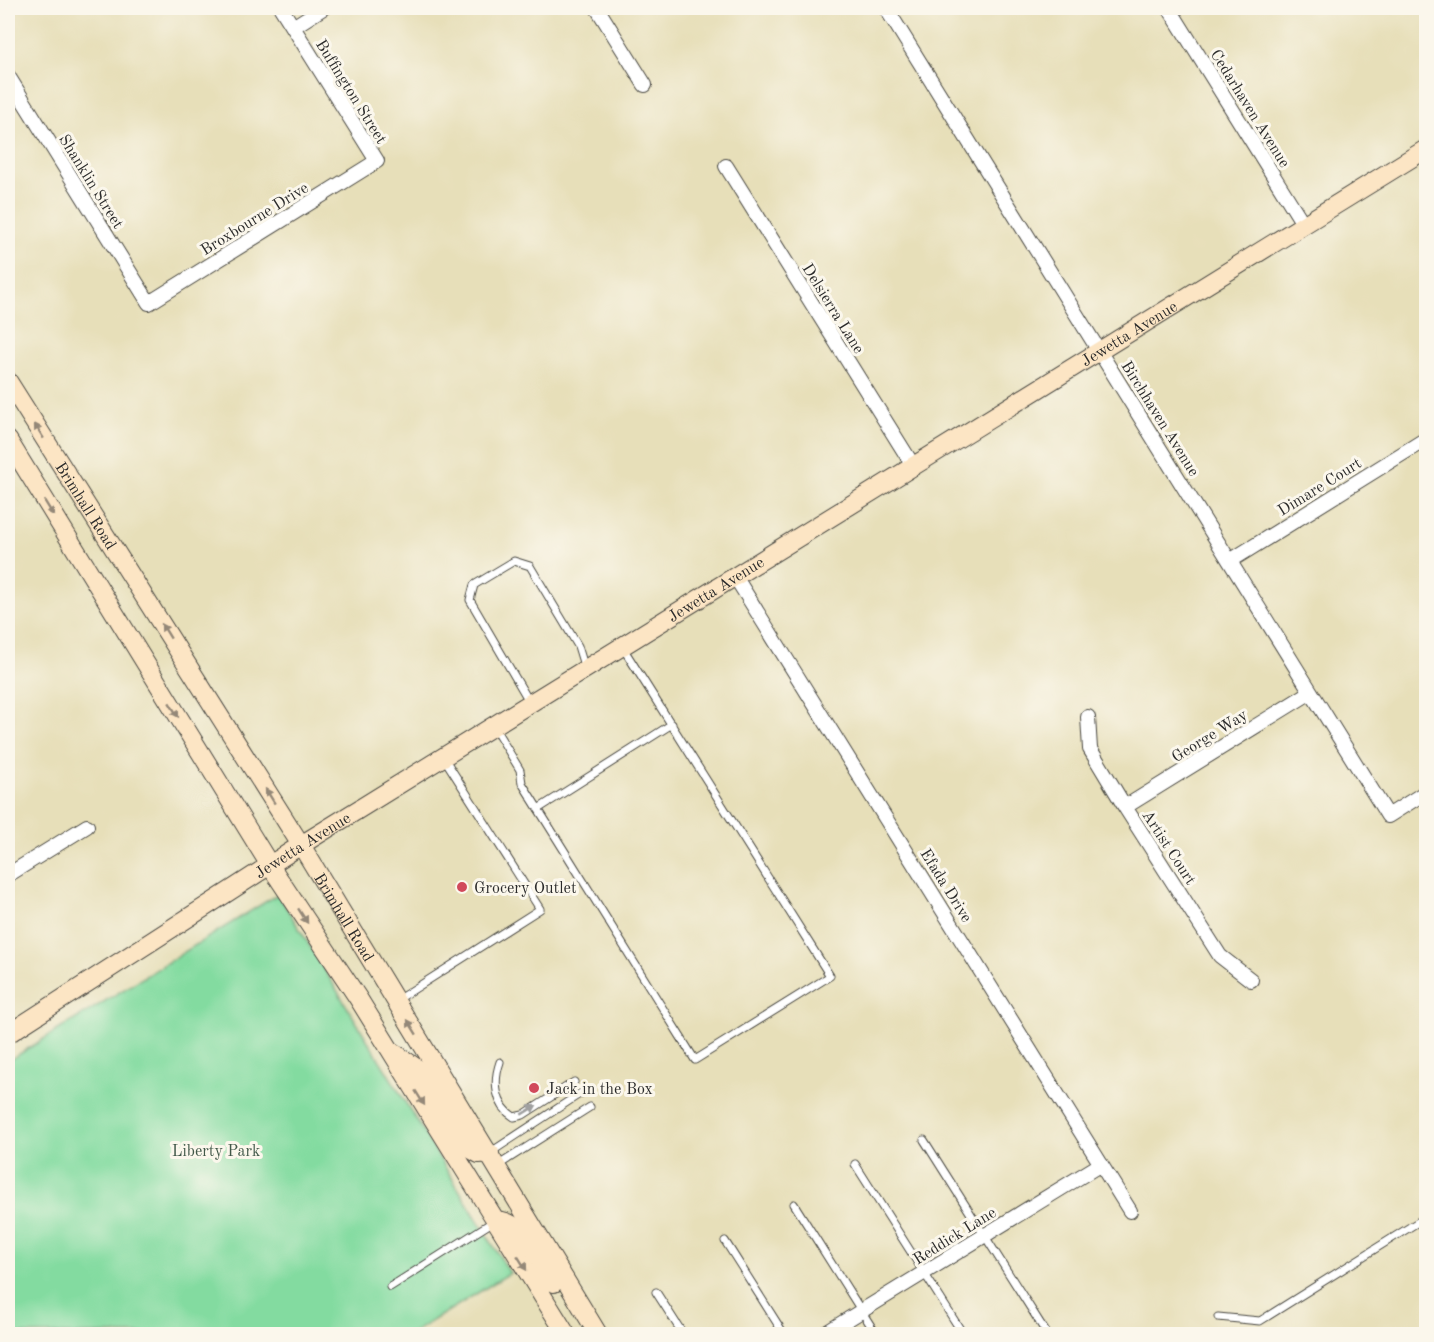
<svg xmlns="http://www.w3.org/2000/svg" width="1434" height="1342" viewBox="0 0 1434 1342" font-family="'Old Standard TT',serif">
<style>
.green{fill:#83dba0;stroke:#578366;stroke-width:1.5}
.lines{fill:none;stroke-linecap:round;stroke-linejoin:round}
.lane-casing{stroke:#474640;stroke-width:9}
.street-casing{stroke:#474640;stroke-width:16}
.secondary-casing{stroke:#474640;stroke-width:20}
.lane{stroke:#fff;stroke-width:7}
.street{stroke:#fff;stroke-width:14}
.secondary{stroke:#fce5c4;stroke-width:18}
.oneway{fill:#948878}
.oneway2{fill:#a0a0a0}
.poi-dot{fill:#d1495b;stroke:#fbf7ec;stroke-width:2}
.labels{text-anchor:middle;stroke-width:6;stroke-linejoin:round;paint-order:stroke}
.street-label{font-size:16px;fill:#2b2b2b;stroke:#fbf7ec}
.poi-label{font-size:16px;fill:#2b2b2b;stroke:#fbf7ec;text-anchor:start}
.park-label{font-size:16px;fill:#415748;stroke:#fbf7ec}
</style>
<rect width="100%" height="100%" fill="#fbf7ec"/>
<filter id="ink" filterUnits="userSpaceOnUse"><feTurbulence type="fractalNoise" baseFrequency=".0167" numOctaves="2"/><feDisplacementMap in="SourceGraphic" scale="12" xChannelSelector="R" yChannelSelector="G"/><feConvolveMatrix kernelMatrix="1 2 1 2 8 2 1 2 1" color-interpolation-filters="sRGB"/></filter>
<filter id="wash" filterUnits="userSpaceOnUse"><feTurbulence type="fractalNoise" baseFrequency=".008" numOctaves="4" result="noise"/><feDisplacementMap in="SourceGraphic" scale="24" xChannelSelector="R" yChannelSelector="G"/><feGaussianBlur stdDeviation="1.35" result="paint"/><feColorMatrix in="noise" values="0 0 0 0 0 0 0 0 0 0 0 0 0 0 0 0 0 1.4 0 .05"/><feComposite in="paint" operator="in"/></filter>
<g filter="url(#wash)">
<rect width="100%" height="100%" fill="#e7dfb9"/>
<path class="green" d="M278,894L510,1273L411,1334H8V1061Z"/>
</g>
<g filter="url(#ink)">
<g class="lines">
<defs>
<path id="lane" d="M529,701L470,600L474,585L514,561L530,566L578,646L585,669
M494,727L520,770L522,783L695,1060L830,976L623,648
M538,809L672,724
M397,1000L540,909L444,758
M500,1062C493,1082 495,1105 514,1117L523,1115L574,1082
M924,1140L1047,1334
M491,1152L581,1093
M855,1164L963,1334
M497,1166L590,1107
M794,1204L876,1334
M725,1241L784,1334
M390,1287L494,1221
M656,1292L683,1334
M1218,1317L1260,1321L1426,1217"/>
<path id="street" d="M597,8L645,85
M886,8L1388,816L1426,792
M1169,8L1304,225
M293,27L323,8
M8,76L149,303L377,161L281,8
M726,166L914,467
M1230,561L1426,439
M736,578L1130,1211
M1088,717L1090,749L1125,807L1220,956L1251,980
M1125,807L1311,692
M8,875L87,826
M824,1334L1101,1164"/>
<g id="secondary">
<path id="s1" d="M8,381L301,845L598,1334"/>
<path d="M8,440L271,867L358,998L566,1334"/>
<path id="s2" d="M8,1034L301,845L1426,149"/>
<path d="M396,1054L418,1069L467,1147L479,1154L490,1153"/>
<path d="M496,1221C521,1217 542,1264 554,1283"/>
</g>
</defs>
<use href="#lane" class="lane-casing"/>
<use href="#street" class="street-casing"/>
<use href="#secondary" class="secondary-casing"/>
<use href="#lane" class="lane"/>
<use href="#street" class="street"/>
<use href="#secondary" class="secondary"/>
</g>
<defs><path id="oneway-solid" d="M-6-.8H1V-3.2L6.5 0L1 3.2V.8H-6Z" transform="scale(1.5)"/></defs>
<g class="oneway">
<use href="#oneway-solid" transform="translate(39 431) rotate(-122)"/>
<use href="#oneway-solid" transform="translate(49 508) rotate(58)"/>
<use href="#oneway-solid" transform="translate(166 631) rotate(-122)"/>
<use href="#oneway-solid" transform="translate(174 710) rotate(58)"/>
<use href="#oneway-solid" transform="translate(270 796) rotate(-122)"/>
<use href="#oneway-solid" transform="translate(303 916) rotate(57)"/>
<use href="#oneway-solid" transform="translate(412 1027) rotate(-122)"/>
<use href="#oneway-solid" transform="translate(420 1098) rotate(58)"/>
<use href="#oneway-solid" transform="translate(522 1263) rotate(58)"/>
</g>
<use class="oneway2" href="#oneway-solid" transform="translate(529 1110) rotate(-31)"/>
</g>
<g class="poi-dot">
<circle cx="462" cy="887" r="6"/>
<circle cx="534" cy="1088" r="6"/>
</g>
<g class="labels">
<g class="street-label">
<text transform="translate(352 91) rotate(58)" y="6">Buffington Street</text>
<text transform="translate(1251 108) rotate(58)" y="6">Cedarhaven Avenue</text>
<text transform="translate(92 181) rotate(58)" y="6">Shanklin Street</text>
<text transform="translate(254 218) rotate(-32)" y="6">Broxbourne Drive</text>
<text transform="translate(834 308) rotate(58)" y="6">Delsierra Lane</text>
<text dy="6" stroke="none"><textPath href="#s2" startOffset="1322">Jewetta Avenue</textPath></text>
<text transform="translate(1161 418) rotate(58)" y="6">Birchhaven Avenue</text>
<text transform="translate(1319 486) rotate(-32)" y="6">Dimare Court</text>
<text dy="6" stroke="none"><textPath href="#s1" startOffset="147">Brimhall Road</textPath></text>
<text dy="6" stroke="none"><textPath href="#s2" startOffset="836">Jewetta Avenue</textPath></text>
<text transform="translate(1209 735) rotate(-32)" y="6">George Way</text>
<text dy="6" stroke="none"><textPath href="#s2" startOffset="350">Jewetta Avenue</textPath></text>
<text transform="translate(1170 847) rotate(57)" y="6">Artist Court</text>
<text transform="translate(947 885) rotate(58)" y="6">Efada Drive</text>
<text dy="6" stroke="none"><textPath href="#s1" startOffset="633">Brimhall Road</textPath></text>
<text transform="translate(954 1235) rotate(-32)" y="6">Reddick Lane</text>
</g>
<g class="poi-label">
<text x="474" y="893">Grocery Outlet</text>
<text x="546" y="1094">Jack in the Box</text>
</g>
<g class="park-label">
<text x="216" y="1156">Liberty Park</text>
</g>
</g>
<rect width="1434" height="1342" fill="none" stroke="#fbf7ec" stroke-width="30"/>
</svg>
